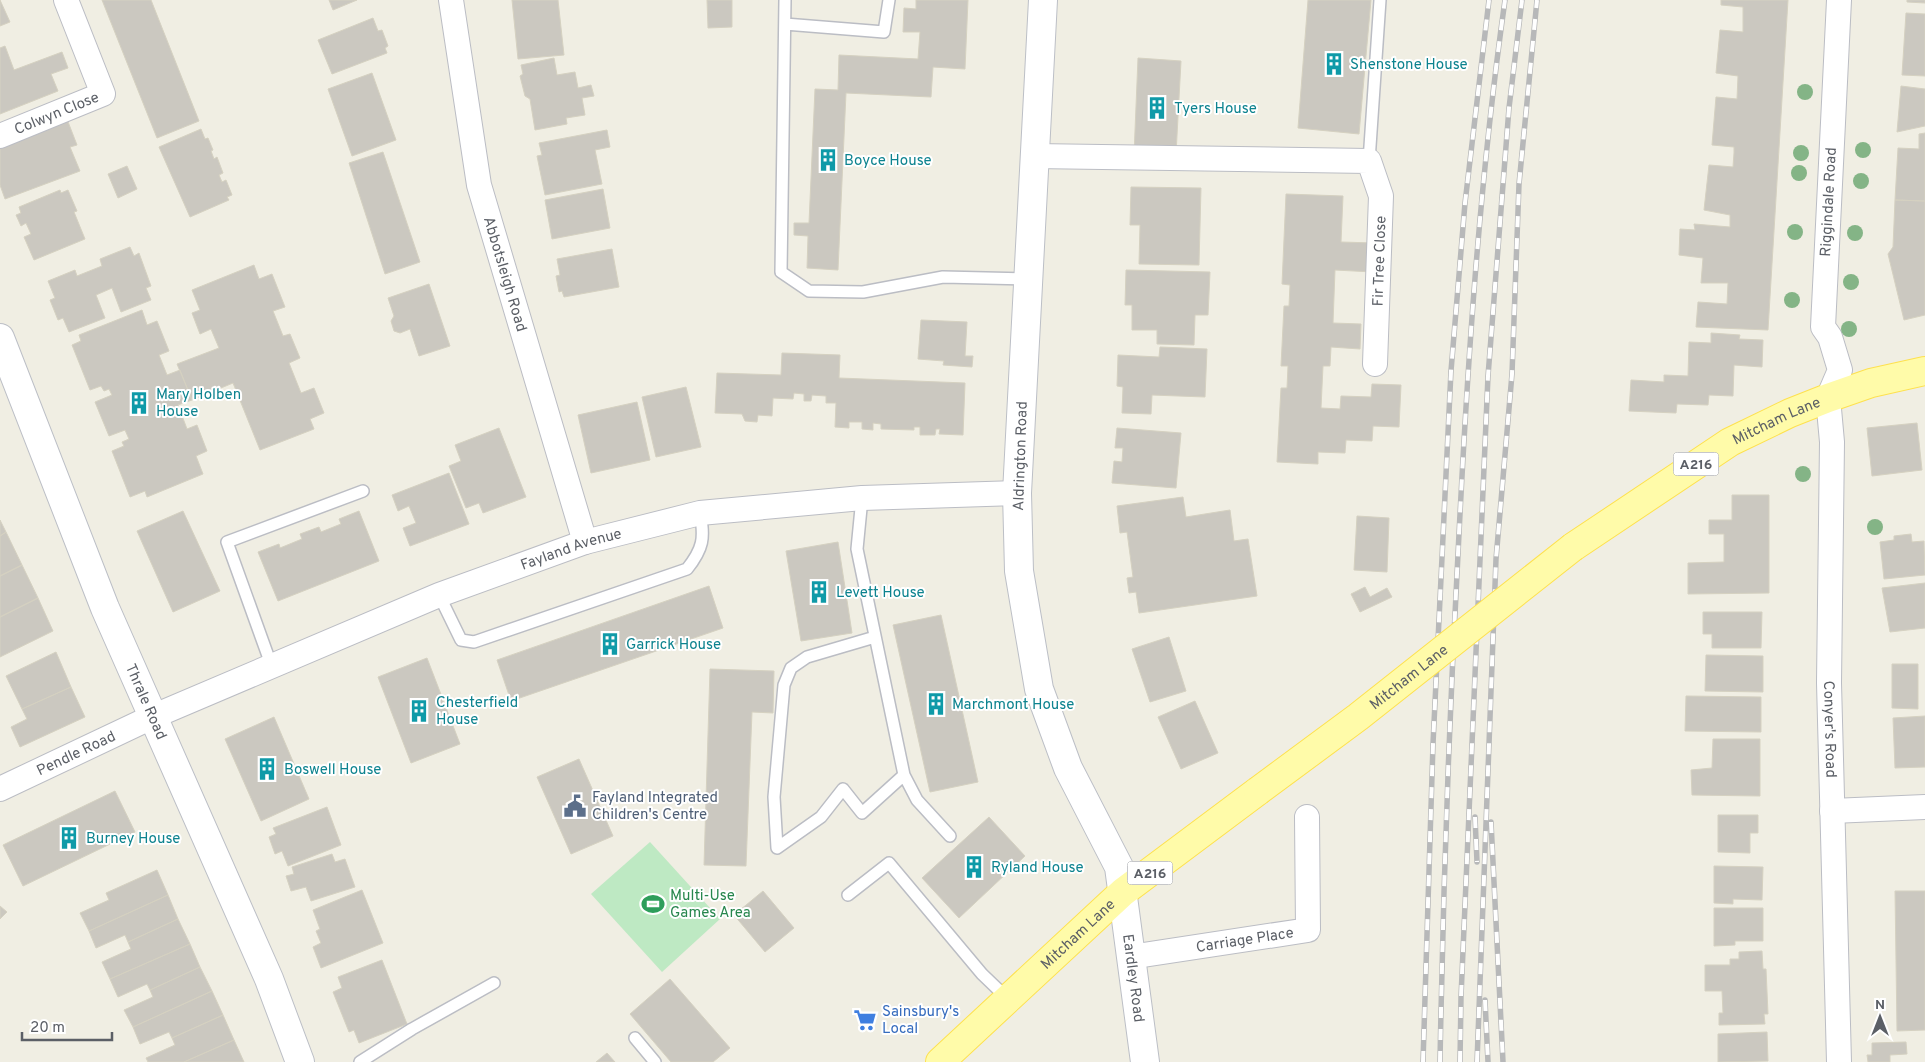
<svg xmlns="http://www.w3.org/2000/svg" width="1925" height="1062" viewBox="0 0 1925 1062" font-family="Overpass,sans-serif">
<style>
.green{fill:#bee9c3}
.building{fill:#cbc8c0;stroke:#d5d1c1}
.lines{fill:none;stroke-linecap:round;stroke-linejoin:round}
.lane-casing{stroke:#bbbdc4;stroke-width:14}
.street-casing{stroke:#bbbdc4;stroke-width:26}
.secondary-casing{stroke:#bcbfc6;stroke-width:30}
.primary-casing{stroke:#fee14e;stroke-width:30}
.lane{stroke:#fff;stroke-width:11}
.street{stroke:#fff;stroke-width:24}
.secondary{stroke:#fff;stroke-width:28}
.primary{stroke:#fffba9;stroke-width:28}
.rail-casing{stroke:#b7b8b9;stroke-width:5.5}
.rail{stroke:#fff;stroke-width:4;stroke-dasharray:11;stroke-linecap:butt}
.primary-bridge-casing{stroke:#fee14e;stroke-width:30;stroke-linecap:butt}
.primary-bridge{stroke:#fffba9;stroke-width:28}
.tree{fill:#84b486}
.labels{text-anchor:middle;stroke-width:4;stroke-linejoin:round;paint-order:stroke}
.shield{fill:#fff;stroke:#8c8f94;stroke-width:1}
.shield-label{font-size:14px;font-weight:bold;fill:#5b5f66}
.culture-label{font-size:15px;fill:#0d838f;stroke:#fff;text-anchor:start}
.street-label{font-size:15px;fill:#5b5f66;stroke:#fff}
.service-label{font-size:15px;fill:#4e5e75;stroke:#fff;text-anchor:start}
.leisure-label{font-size:15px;fill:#27864d;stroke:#fff;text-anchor:start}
.shop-label{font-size:15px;fill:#366cbe;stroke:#fff;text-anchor:start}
</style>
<rect width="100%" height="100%" fill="#f0eee3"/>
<path class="green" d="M650,842L720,919L662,972L591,894Z"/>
<path class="building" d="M0,0L10,22L0,26Z
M102,0H151L199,121L157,138Z
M329,0H357L333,10Z
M512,0H558L564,55L518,59Z
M707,0H732V27L708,28Z
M916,0H968L965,69L933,67L931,97L846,93L838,270L807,268L808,236L794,235V223H809L815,89L838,90L839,55L918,59L920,32H903L904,8L916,9Z
M1308,0H1371L1359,134L1298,128Z
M1721,0H1788L1768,330L1696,327L1698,302L1727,304L1728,283H1701L1703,258L1679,255L1680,229L1695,230L1694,224L1730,227V215L1704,210L1709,165L1733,167L1734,153V147L1712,145L1716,97L1737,99L1738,76L1716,73L1720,30L1743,32V7L1721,5Z
M1907,0H1925V3L1907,2Z
M1906,13L1925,14V76L1902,75Z
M373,18L378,31L382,30L388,46L385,48L387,53L332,74L318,40Z
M5,46L14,70L62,52L68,68L51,74L58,91L0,114V48Z
M554,58L557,75L575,72L578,88L591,85L594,96L582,98L585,115L566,118L567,124L535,130L530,99L525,96L520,76L523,74L521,65Z
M1138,58L1181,61L1176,154L1134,155Z
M372,73L396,140L352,156L328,89Z
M1901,86L1925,89V126L1897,132Z
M65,114L77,145L70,147L80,171L5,199L0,185V139Z
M201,129L205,139L208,138L213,150L211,151L214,159L217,157L223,173L219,175L222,182L226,180L232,195L227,197L229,200L190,217L159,147Z
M607,130L610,147L595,150L602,184L545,195L537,156L542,155L539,143Z
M1925,133V201L1895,200L1898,148L1919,149V134Z
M383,152L420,262L385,274L349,163Z
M127,166L137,189L118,198L108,174Z
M1131,187L1201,188L1199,265L1139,264L1140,225H1130Z
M603,189L610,228L552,239L545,200Z
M60,190L61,193L68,190L77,211L74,212L85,239L34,260L24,237L31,234L26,223L21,226L16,215L21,213L19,207Z
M1286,194L1343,196L1341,242L1374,243L1373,272L1335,270L1333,323L1361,324L1360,349L1331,347L1330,366H1323L1321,408L1340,409L1341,396L1371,397L1372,384L1401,385L1399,427L1373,426L1372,441L1346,440L1345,453L1318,452V464L1277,462L1281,388H1287L1288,366H1281L1284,306H1289L1290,285L1282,284Z
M1895,200L1925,201V315L1904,320L1888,254L1893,247Z
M130,247L134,256L139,253L151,286L146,288L151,300L121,312L112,288L96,295L105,318L69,332L63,318L58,320L50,300L55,298L48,281L75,270L77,276L102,266L100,259Z
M612,249L619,287L564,297L562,291L559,292L556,276L560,275L557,259Z
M254,265L259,279L272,274L285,307L273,311L283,336L290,334L300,358L289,363L301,393L314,388L324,413L310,419L314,429L260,450L233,383L192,400L177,364L219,348L211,329L200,334L192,313L200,310L192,290Z
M1126,270L1210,272L1208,315H1195L1194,345L1157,344V330H1132V305H1125Z
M429,284L450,346L419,356L410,329L400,333L394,331L391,321L394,316L388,298Z
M142,310L147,325L157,321L169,351L159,355L167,375L180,370L192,400L178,405L187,429L197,425L207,451L196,456L203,474L147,497L145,491L130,497L112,451L124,446L122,442L129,439L125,430L109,436L95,402L112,395L109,389L104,391L101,386L90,390L72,345L81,341L79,335Z
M921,320L967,322L965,356H973L972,367L943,365L944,361L918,359Z
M1711,333L1740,335L1739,339L1763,340L1762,367L1734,365L1733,396L1709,395L1708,405L1677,404L1676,413L1629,411L1631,380L1664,382V375L1688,376L1689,342L1711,343Z
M1160,347L1207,349L1205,397L1152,395L1151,414L1122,413L1123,387L1117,386L1118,355L1159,357Z
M782,353L840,355L839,378L965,383L963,435L939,434L940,429H936L935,435H920V427H914V430L881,429V424L873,423V430L862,429V422H849V428L835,427L836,403H826V396L812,395L811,401H804V394L794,393L793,399L773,398L772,416L758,415L757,422L745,421L742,414L715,413L717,373L781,375Z
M686,387L701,447L656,457L642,397Z
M637,402L650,460L591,473L578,415Z
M1917,423L1922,470L1872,476L1867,428Z
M499,428L526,497L483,513L479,503L466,508L449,466L461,461L455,445Z
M1117,428L1181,433L1176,488L1112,483L1114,461L1122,462L1123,448H1115Z
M449,473L469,524L410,546L403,528L416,523L409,506L398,511L392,495Z
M1732,495H1769V593L1688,594V563L1724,562V534H1709V520H1732Z
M1183,497L1186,517L1230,510L1234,541L1248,539L1257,596L1139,613L1136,592L1129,593L1127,578L1133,577L1127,532L1120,533L1117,506Z
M183,511L220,591L173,612L137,531Z
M359,511L379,561L278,601L258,552L279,544L280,548L302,539L300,534L319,527L321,532L341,524L339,519Z
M1357,516L1389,518L1387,572L1354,570Z
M0,520L6,532L0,536Z
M6,532L22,565L0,576V536Z
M1911,534L1912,542L1924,541L1925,575L1884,579L1880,542L1894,540V536Z
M838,542L852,633L801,641L786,551Z
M22,565L38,598L0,617V576Z
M1925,583V628L1890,632L1882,588Z
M709,586L723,628L511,701L497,660Z
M1365,587L1370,597L1387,588L1392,597L1360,612L1351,594Z
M38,598L53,631L0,657V617Z
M1703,612H1762L1761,648H1712V634H1703Z
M941,615L978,782L930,792L893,625Z
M1169,637L1186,691L1150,702L1132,649Z
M56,652L71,687L22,709L6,676Z
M1706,655L1763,656V692L1705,691Z
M427,658L460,744L411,763L378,677Z
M1892,664H1918V709L1892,708Z
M710,669L774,671L773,713L752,712L746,866L704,865Z
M71,687L85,717L20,747L11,727L27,719L22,709Z
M1686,696L1761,697V732L1685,731Z
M1195,701L1218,753L1181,769L1158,717Z
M1925,716V767L1895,768L1893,718Z
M274,717L309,799L261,821L225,739Z
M1713,739H1760V796L1692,795L1691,770L1712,768Z
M579,759L613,836L571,854L537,777Z
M115,791L135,832L23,886L3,845Z
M327,807L341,845L288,866L282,851L275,854L269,837L276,834L273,828Z
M1718,815H1758V833H1750V853L1718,852Z
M989,817L1025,856L959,918L922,878Z
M332,854L335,862L345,859L355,887L311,901L306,887L291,891L286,876L294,874L292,867Z
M1714,866L1763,867L1762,900L1733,899V904L1714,903Z
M157,870L168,895L89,931L80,913L109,900L106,893Z
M362,890L383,943L321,968L313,947L321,943L316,931L320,929L313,910Z
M763,891L794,928L765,952L734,915Z
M1895,891H1925V1030L1897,1031Z
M168,895L178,919L128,942L125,935L96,948L89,931Z
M0,906L7,912L0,919Z
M1714,908H1763V941H1735V945L1714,946Z
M178,919L190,944L110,979L102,962L131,949L128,942Z
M190,944L200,967L150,990L147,984L118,997L110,979Z
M1762,951L1763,969H1766L1768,1014H1764L1765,1024L1719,1025V1013H1723L1722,991H1705V965H1730V959H1739V952Z
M382,960L407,1024L359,1043L354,1030L349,1032L333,992L342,988L338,977Z
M200,967L212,991L133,1027L124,1010L153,997L150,990Z
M670,979L730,1048L713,1062H671L630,1014Z
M212,991L223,1015L172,1038L169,1032L140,1044L133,1027Z
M223,1015L234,1040L184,1062H148L146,1058L175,1045L172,1038Z
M1767,1032L1768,1061L1718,1062V1034Z
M234,1040L244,1062H184Z
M1906,1042L1907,1054L1890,1055V1062H1868L1867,1055H1872V1043Z
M607,1053L615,1062H596Z"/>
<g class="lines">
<defs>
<path id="lane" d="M785,0L781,272L809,291L863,292L943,277L1028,279
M785,24L884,32L889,0
M1369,161L1380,0
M862,498L857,549L904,775L917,800L950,836
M439,595L461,640L474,642L687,569C703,549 705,538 700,513
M875,637L807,657L791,668L784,685L774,797L777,848L821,817L843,789L862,813L904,775
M272,667L227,542L363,491
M848,895L889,863L982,974L1008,999
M635,1038L655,1062
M360,1062L412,1029L494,983"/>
<g id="street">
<path id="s1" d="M451,0L479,185L585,542"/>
<path id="s2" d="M1839,0L1823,327L1830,337L1840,370L1828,398L1832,442L1829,683L1839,1062"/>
<path id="s3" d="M0,136L103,94L66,0"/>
<path d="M1034,156L1369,161L1381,196L1375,364"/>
<path id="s4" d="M0,789L152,717L439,595L585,542L700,513L862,498L1017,493"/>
<path d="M1832,811L1925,807"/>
<path id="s5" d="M1130,957L1308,930L1307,817"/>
</g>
<g id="secondary">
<path id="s6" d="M1043,0L1017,493L1019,571L1039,689L1068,768L1119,867L1145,1062"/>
<path id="s7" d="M0,338L105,608L269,979L300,1062"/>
</g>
<g id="primary">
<path id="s8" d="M1573,547L1730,442L1790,413L1828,398L1871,383L1925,371"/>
<path id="s9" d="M940,1062L1123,892L1258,791"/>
</g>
</defs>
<use href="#lane" class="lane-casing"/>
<use href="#street" class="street-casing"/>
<use href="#secondary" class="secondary-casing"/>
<use href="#primary" class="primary-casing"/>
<use href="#lane" class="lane"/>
<use href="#street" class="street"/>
<use href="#secondary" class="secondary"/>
<use href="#primary" class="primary"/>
<defs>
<path id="rail" d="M1475,817L1477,862
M1491,822L1503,1062
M1485,1000L1488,1062
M1423,1062L1433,744L1451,371L1465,203L1489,0
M1440,1062C1443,893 1449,723 1458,554C1467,369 1479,184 1505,0
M1460,1062L1461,997L1488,376L1509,108L1522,0
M1477,1062L1496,559L1512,374L1519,184L1537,0"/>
</defs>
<use href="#rail" class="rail-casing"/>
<use href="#rail" class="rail"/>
<defs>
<g id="primary-bridge">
<path id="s10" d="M1258,791L1358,717L1573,547"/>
</g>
</defs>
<use href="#primary-bridge" class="primary-bridge-casing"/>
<use href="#primary-bridge" class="primary-bridge"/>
</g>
<g class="tree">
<circle cx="1805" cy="92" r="8"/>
<circle cx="1863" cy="150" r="8"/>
<circle cx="1801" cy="153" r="8"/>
<circle cx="1799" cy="173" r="8"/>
<circle cx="1861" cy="181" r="8"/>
<circle cx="1795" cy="232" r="8"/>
<circle cx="1855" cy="233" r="8"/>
<circle cx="1851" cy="282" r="8"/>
<circle cx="1792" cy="300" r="8"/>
<circle cx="1849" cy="329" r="8"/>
<circle cx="1803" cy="474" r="8"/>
<circle cx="1875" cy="527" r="8"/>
</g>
<defs>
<symbol id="building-bare" viewBox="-9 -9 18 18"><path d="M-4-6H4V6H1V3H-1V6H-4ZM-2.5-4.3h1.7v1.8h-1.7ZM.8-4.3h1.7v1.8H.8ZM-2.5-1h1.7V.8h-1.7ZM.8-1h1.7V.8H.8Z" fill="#0f9aa8" stroke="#fff" stroke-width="2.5" paint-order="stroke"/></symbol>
<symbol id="civic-bare" viewBox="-9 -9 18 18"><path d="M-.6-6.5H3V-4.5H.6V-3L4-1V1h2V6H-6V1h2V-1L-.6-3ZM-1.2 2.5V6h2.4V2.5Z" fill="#5c6f8a" stroke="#fff" stroke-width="2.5" paint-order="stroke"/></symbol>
<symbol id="stadium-bare" viewBox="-9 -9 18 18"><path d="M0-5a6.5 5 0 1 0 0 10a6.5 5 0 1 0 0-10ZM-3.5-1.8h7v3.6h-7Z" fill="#2e9e5b" stroke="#fff" stroke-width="2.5" paint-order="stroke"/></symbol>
<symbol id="supermarket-bare" viewBox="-9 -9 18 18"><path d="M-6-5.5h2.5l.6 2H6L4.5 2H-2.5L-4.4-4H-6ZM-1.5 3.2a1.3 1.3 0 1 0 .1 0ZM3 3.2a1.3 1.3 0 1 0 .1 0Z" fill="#3f7fe0" stroke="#fff" stroke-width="2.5" paint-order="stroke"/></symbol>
</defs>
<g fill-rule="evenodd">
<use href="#building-bare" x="1318" y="48" width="32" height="32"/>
<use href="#building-bare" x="1141" y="92" width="32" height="32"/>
<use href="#building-bare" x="812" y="144" width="32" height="32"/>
<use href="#building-bare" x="123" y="387" width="32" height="32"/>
<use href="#building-bare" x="803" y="576" width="32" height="32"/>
<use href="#building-bare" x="594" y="628" width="32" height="32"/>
<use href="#building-bare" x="920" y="688" width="32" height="32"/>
<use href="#building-bare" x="403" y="695" width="32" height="32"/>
<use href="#building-bare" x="251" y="753" width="32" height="32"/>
<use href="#civic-bare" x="559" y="790" width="32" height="32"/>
<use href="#building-bare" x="53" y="822" width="32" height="32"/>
<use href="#building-bare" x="958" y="851" width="32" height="32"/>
<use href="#stadium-bare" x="637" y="888" width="32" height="32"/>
<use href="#supermarket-bare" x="849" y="1004" width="32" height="32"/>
</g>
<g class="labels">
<g class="shield">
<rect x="1673.5" y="452.5" width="45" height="23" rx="4"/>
<rect x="1127.5" y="861.5" width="45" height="23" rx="4"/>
</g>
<g class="shield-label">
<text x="1696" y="469">A216</text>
<text x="1150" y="878">A216</text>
</g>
<g class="culture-label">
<text x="1350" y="69">Shenstone House</text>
<text x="1174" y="113">Tyers House</text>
<text x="844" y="165">Boyce House</text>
<text x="156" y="399">Mary Holben<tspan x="156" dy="17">House</tspan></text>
<text x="836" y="597">Levett House</text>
<text x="626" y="649">Garrick House</text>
<text x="436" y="707">Chesterfield<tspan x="436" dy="17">House</tspan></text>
<text x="952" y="709">Marchmont House</text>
<text x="284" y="774">Boswell House</text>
<text x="86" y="843">Burney House</text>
<text x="991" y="872">Ryland House</text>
</g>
<g class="street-label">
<text dy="5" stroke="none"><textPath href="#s3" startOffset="61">Colwyn Close</textPath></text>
<text transform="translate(1828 202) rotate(-87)" y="5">Riggindale Road</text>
<text transform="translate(1379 261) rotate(-88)" y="5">Fir Tree Close</text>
<text dy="5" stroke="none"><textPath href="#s1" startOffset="280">Abbotsleigh Road</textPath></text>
<text dy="5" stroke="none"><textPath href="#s8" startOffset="240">Mitcham Lane</textPath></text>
<text transform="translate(1020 456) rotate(-88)" y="5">Aldrington Road</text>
<text dy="5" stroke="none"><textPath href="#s4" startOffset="620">Fayland Avenue</textPath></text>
<text dy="5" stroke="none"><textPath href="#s10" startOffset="189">Mitcham Lane</textPath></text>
<text dy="5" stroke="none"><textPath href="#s7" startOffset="392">Thrale Road</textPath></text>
<text dy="5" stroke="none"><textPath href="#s2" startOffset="736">Conyer's Road</textPath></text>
<text dy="5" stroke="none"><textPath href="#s4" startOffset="84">Pendle Road</textPath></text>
<text dy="5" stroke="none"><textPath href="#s9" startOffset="188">Mitcham Lane</textPath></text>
<text dy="5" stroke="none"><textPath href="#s5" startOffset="116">Carriage Place</textPath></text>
<text dy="5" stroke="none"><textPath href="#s6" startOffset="999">Eardley Road</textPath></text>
</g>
<g class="service-label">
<text x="592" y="802">Fayland Integrated<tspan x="592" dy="17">Children's Centre</tspan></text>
</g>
<g class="leisure-label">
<text x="670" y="900">Multi-Use<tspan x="670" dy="17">Games Area</tspan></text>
</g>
<g class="shop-label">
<text x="882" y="1016">Sainsbury's<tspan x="882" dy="17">Local</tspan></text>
</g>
</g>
<g transform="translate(1880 1017)" stroke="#ffffff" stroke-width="4" paint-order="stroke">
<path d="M0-4L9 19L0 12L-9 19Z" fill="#5b5f66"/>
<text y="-8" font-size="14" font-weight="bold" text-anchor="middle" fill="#5b5f66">N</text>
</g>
<path d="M22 1032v8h90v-8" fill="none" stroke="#5b5f66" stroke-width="2.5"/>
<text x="30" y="1032" font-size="15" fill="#5b5f66" stroke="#ffffff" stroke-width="4" paint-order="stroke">20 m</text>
</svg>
